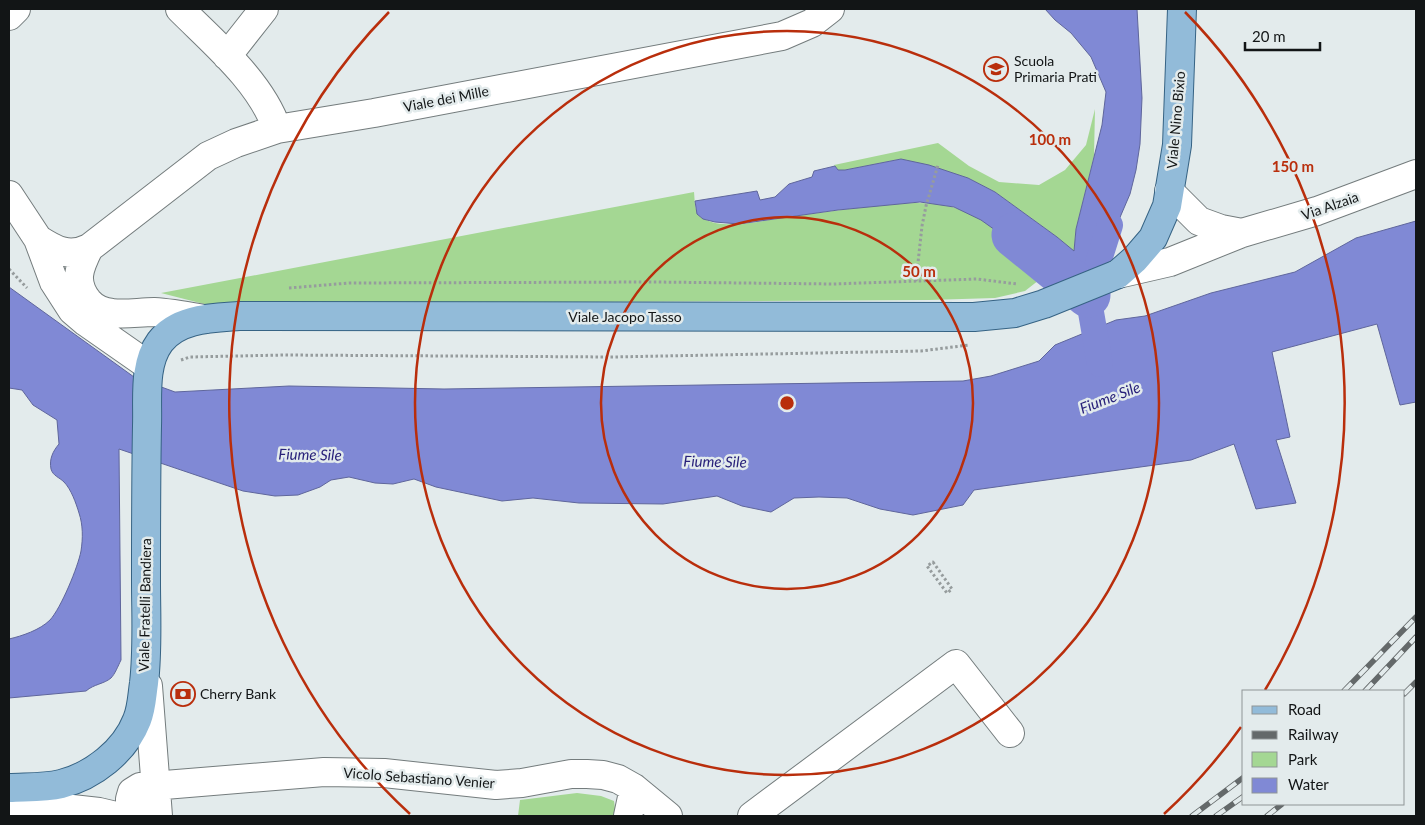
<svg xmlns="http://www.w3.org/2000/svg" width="1425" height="825" viewBox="0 0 1425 825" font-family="Lato,sans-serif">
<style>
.green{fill:#a4d793}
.water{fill:#8089d5;stroke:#5f669c}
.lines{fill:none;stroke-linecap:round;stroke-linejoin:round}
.canal{stroke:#8089d5;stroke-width:26}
.river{stroke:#8089d5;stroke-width:45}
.minor-casing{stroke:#747c7d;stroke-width:30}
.major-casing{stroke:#366384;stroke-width:30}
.path{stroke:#969c9d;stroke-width:3;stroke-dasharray:2.5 2.5;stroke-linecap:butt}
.minor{stroke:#fff;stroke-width:28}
.major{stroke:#92bbd9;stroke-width:28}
.rail-casing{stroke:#64696a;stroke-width:5.5}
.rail{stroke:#e3ebec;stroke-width:4;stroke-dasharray:11;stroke-linecap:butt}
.ring{fill:none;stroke:#b92e0c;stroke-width:2.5}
.labels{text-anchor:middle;stroke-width:5;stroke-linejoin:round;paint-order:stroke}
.poi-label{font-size:14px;fill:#121516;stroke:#e3ebec;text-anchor:start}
.street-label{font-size:14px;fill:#121516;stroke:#e3ebec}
.water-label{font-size:15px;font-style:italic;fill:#28217a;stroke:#e3ebec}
.centre{fill:#b92e0c;stroke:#e3ebec;stroke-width:2.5}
.ring-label{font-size:15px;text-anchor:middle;font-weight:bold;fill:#b92e0c;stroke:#e3ebec;stroke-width:5;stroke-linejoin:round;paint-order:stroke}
</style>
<rect width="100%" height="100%" fill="#e3ebec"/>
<path class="green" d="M1095,109L1094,156L1076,229L1074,252L1057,237L995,192L968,178L901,159L845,170H838L834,165L938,143L969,166L999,182L1039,185L1065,170L1086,145Z
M694,192C695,201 694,215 704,219C725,230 760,221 782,218C810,214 838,210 865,207C895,204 922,200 952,207C985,215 1023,250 1048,273L1025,291L995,298L929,300L204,304L161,293Z
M577,793L601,796L614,801L616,816H518L520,800Z"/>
<path class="water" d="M1045,9H1137L1142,98L1140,144L1136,170L1130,194L1106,250L1107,256L1058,275L1048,273L1023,250L981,220L954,207L920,202L838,210L739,224L715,222L703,219L697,214L695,201L757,191L760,200L775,197L789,184L812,177L814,171L835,166L838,170H845L901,159L929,165L968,178L995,192L1057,237L1074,251L1076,229L1102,125L1106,92L1091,57L1071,33L1055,20Z
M1416,221V402L1400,405L1377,324L1272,352L1290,437L1276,440L1296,503L1256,509L1234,444L1191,460L974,490L963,505L913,515L880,509L847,498L819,497L794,498L771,512L742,506L717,496L663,504L579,503L533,498L502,501L436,487L414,479L393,484L375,483L349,477L331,480L320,487L298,495L275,496L243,491L119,449L121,660C118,666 115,674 111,678C104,684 94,684 86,691L9,698V639C22,636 40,630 50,620C61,608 78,567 81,551C83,538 83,525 79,513C76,503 71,489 64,482C59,477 53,476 51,469C49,459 53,451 59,444L57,420L33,405L22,390L9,388V287L134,377L175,392L289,386L444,389L963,381L991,376L1039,361L1055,345L1116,320L1145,316L1211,293L1295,272L1356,238Z"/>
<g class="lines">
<path class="canal" d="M1100,364L1088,295L1110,225"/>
<path class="river" d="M1014,235L1088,295"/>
<defs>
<path id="minor" d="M180,9C214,43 261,82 277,129
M9,16L16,9
M227,56L264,9
M1169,191L1199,221L1221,229L1242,233
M9,195L38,239L54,282L72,310L86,322L149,366
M38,239C55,250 69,258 89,248L208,156L236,143L277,129L374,113L782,36L812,23L830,9
M89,248C79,268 73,282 88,301C94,308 103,312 112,313C125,315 140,312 154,312C171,313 187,316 204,319
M1118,274L1170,262L1242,233L1317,211L1416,174
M148,686L158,816
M9,802L99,812L116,816
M130,816V799L132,792L140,787L324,772L384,773L496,785L522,783L571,774H587L603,775L618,779L634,788L668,816
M628,816L634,788
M752,816L956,664L1010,733"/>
<path id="major" d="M9,788C26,787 44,788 61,784C93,776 125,751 137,720C142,708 142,696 144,683C148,649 146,615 146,581C146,530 146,478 147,426C148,399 143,365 160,342C178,318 212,318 239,316L974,317L1015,313L1044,304L1118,274L1135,259L1153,238L1167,206L1177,145L1182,9"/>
</defs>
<use href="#minor" class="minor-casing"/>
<use href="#major" class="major-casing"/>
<path class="path" d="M9,269L27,288
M916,281L922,226L926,206L938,165
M289,288L349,283L655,282L833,284L977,279L1017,284
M181,360L190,357L285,355L612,357L921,351L969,345
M933,562L952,589L947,593L927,566Z"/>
<use href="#minor" class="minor"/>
<use href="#major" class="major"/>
<defs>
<path id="rail" d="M1344,691L1416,617
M1365,691L1416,637
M1404,694L1416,682
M1192,816L1244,777
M1216,816L1244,796
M1267,816L1282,804"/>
</defs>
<use href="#rail" class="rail-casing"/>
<use href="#rail" class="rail"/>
</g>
<g class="ring">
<circle cx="787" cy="403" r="186"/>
<circle cx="787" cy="403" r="372"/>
<path d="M1241 727A558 558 0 0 1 1164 814M410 814A558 558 0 0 1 389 12M1185 12A558 558 0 0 1 1265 690"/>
</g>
<defs>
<symbol id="school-ring" viewBox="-11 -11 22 22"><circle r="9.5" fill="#e3ebec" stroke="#b92e0c" stroke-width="1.5"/><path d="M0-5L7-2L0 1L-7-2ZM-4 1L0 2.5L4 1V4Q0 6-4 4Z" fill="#b92e0c"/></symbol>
<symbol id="bank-ring" viewBox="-11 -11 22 22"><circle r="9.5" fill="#e3ebec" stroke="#b92e0c" stroke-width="1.5"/><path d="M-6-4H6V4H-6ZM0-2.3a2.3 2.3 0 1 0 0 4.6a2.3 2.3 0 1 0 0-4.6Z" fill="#b92e0c"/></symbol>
</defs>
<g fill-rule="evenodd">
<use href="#school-ring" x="982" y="55" width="28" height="28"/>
<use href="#bank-ring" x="169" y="680" width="28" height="28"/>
</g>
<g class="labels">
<g class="poi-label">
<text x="1014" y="66">Scuola<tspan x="1014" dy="16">Primaria Prati</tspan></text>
<text x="200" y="699">Cherry Bank</text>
</g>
<g class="street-label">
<text transform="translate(446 99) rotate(-11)" y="5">Viale dei Mille</text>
<text transform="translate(1176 120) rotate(-85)" y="5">Viale Nino Bixio</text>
<text transform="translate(1330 206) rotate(-19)" y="5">Via Alzaia</text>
<text x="625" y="322">Viale Jacopo Tasso</text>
<text transform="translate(145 605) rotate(-89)" y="5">Viale Fratelli Bandiera</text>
<text transform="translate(419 778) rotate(4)" y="5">Vicolo Sebastiano Venier</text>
</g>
<g class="water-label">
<text transform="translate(1110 398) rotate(-21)" y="5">Fiume Sile</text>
<text transform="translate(310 455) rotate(1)" y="5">Fiume Sile</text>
<text transform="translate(715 462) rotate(1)" y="5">Fiume Sile</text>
</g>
</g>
<circle cx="787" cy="403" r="8" class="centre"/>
<g class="ring-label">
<text x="1050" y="145">100 m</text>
<text x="1293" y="172">150 m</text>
<text x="919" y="277">50 m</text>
</g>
<rect width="1425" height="825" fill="none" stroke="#121516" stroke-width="20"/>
<rect x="1242" y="690" width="162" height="115" fill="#e3ebec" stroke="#8f9596"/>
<rect x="1252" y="706" width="25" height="8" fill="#92bbd9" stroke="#8f9596"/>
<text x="1288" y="715" font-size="15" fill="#121516">Road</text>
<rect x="1252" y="731" width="25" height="8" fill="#64696a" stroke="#8f9596"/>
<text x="1288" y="740" font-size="15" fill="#121516">Railway</text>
<rect x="1252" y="752" width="25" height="15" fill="#a4d793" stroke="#8f9596"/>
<text x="1288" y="765" font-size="15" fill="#121516">Park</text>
<rect x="1252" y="778" width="25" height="15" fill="#8089d5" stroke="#8f9596"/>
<text x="1288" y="790" font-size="15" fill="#121516">Water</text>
<path d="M1245 42v8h75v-8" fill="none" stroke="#121516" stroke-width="2.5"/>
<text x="1252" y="42" font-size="15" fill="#121516" stroke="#e3ebec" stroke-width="4" paint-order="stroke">20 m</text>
</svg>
